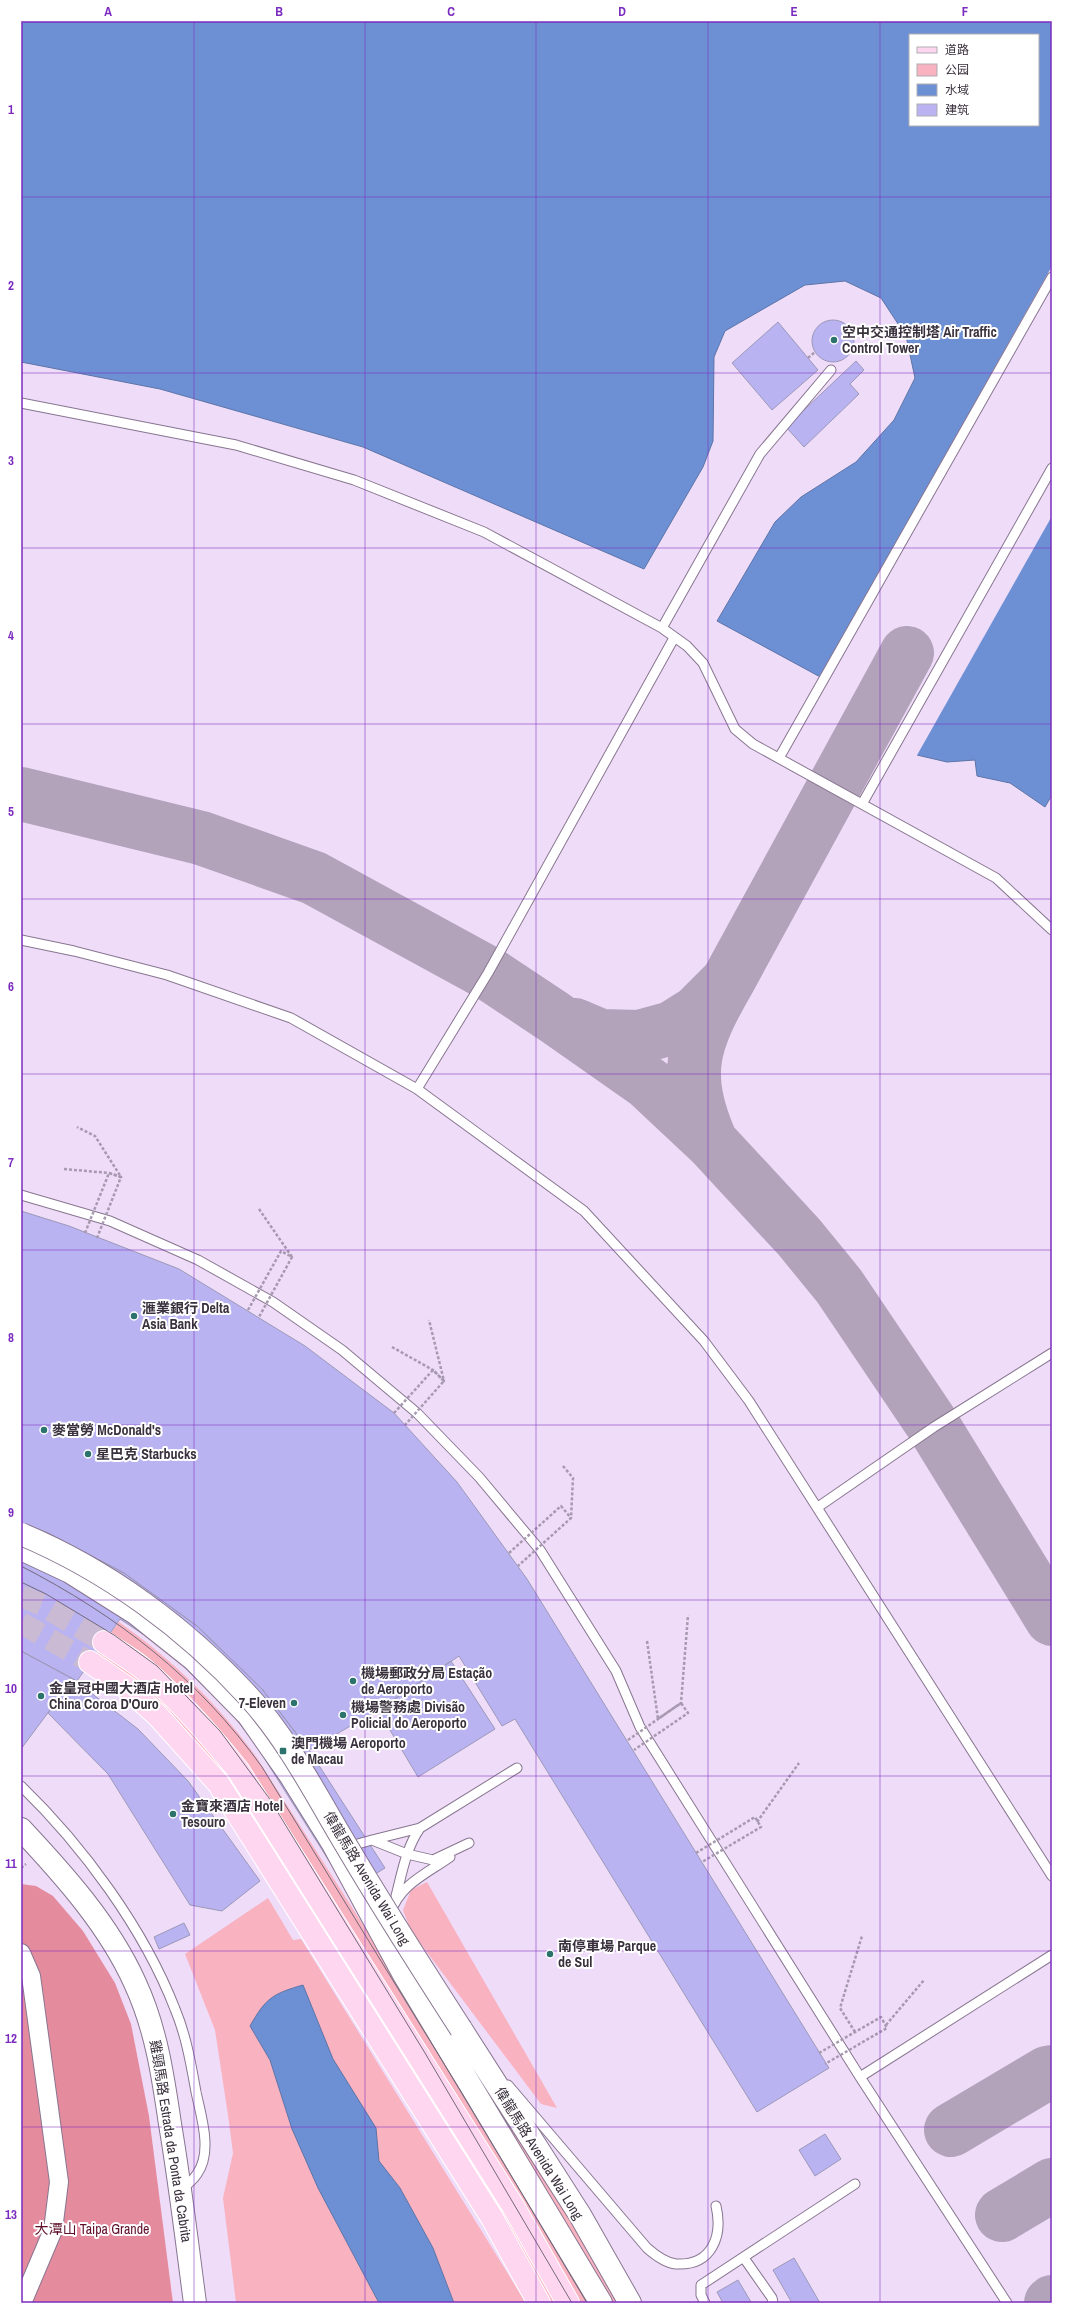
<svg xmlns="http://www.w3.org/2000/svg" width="1073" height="2324" viewBox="0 0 1073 2324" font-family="'Archivo Narrow','Noto Sans SC',sans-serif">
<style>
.green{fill:#f9b2c0}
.forest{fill:#e58b9e}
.water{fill:#6d90d5;stroke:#5d74a7;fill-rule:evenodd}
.pier{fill:#efdcf9}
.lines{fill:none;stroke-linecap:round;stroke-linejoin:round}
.taxiway{stroke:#b2a2ba;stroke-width:54}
.building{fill:#bab3f2;stroke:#9c99b8}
.primary-tunnel{stroke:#cbbad3;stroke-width:22;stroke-dasharray:22 11;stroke-linecap:butt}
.lane-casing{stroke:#887690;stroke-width:11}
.street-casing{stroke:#887690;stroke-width:20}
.secondary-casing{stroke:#887690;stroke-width:24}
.primary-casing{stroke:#fff;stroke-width:24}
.path{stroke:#a799af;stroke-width:2.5;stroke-dasharray:3 2;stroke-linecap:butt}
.lane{stroke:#fff;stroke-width:9}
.street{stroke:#fff;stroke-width:18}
.secondary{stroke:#fff;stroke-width:22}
.primary{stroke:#fed6ef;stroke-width:22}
.tram{stroke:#74697a;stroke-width:1}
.secondary-bridge-casing{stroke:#887690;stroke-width:24;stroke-linecap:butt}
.path-bridge{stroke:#a799af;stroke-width:2.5;stroke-dasharray:3 2;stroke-linecap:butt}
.secondary-bridge{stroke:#fff;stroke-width:22}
.grid{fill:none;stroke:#7b2cbf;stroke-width:1;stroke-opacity:0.55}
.poi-dot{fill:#2b736c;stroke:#fff;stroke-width:1.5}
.labels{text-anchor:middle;stroke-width:4;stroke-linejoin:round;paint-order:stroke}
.poi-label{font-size:14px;font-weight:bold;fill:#39313d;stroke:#fff;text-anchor:start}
.street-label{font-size:14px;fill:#39313d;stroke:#fff}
.park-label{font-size:14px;fill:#5f0f2a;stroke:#fff}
.neatline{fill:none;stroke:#7b2cbf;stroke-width:1.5}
.grid-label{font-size:13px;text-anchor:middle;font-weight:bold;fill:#7b2cbf}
</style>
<rect width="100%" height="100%" fill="#efdcf9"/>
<path class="green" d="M119,1622C173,1660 218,1704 257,1758L416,2008L591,2303H577L249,1771L110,1634Z
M100,1649L134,1673L217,1756L502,2208L558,2303H549L226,1780C206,1754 186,1728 163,1705C143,1685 119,1670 97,1654Z
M427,1882L557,2108L541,2104L411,1931L403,1910L411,1890Z
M268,1898L293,1940L301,1939L526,2303H236L223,2198L233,2153L228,2115L215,2030L185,1954Z
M441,2012L623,2303H608L439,2020Z"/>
<path class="forest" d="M21,1884L36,1886L53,1896L83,1931L115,1983L131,2024L149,2116L173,2303H21Z"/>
<path class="water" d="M21,21H1052V795L1045,807L1010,783L977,776L975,760L947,762L917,755L824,679L717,621L775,522L801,497L856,462L894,420L915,378L906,336L881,298L845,281L805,285L725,331L714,357L713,441L703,467L644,569L363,447L160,389L21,362ZM910,35H1038V125H910Z
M303,1985L333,2059L376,2128L379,2161L400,2188L433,2248L454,2303H379L318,2188L292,2129L270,2060L250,2026C266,1998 272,1994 303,1985Z"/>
<path class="pier" d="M1052,266V516L916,757L819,679Z"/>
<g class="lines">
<path class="taxiway" d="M21,794L201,838L314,878L488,973L554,1017L648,1083L711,1142L799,1237L839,1286L934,1427L1052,1619
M728,981L907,653
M575,1025L601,1036L639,1037L672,1028L696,1013L728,981C693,1042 681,1073 711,1142
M951,2130L1047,2073L1052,2072
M1002,2215L1052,2185
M1051,2303L1052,2302"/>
</g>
<path class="building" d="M812 341a21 21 0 1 1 42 0a21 21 0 1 1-42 0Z
M778,322L818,370L772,410L732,363Z
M856,361L864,370L850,384L859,394L804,447L786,427Z
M21,1211L69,1226L179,1269L305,1346L394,1413L457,1482L527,1579L829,2068L757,2112L515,1719L502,1726L459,1656L378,1710L309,1750L262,1689L197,1626L124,1573L48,1533L21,1523Z
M21,1523L48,1533L124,1573L197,1626L262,1689L309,1750L385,1868L348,1891L256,1745L233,1715L167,1650L120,1619L77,1681L21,1651Z
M21,1651L73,1679L21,1749Z
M451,1661L495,1729L418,1777L378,1710Z
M73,1679L138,1729L188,1781L260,1881L222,1911L190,1905L108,1774L48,1713Z
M184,1923L190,1935L159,1949L154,1937Z
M825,2134L841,2159L815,2176L799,2150Z
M794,2258L820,2303H792L773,2270Z
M738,2280L751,2302L723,2303L717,2292Z"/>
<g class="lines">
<path class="primary-tunnel" d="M21,1596L42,1605L104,1642
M21,1623L90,1662"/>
<defs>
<path id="lane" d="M21,403L236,445L354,480L484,532L662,628L687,646L703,663L735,729L753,744L996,878L1052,930
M662,628L760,454L831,370
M779,758L1052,277
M862,804L1052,468
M21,940L74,951L167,975L291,1018L417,1089L584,1211L704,1341L749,1401L1052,1876
M417,1089L488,973L674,638
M21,1195L110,1221L198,1260L273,1302L342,1350L417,1413L479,1477L540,1550L616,1671L640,1727L860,2077L1007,2303
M818,1507L934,1427L1052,1353
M21,1786C83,1846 144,1929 175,2009C186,2035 191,2064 196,2092C201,2116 213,2152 197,2174C193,2180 187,2185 182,2189
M372,1840L420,1828L517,1768
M347,1847L372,1840L407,1854L433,1860L469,1843
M396,1896C402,1873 406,1848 420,1828
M390,1914C400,1884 426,1874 450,1857
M860,2077L1052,1955
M508,2085L647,2248C655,2255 665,2263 676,2264C712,2266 723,2236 716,2206
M744,2258L772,2298L773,2303
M705,2303L701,2295V2285L855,2184"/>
<path id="street" d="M21,1953L31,1976L59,2182L53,2230L22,2303"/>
<path id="secondary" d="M21,1549L70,1572L135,1613L194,1660L248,1715L290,1775L333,1844L403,1973L601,2303
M21,1829C64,1875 109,1925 135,1983C156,2028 163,2076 170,2124C180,2183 187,2243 195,2303
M461,2029L580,2215L630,2303"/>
<path id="primary" d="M104,1642C117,1651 131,1659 142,1668C178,1698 209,1734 238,1770L513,2206L568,2303
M90,1662L126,1687L157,1715L218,1783L492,2218L539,2303"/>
</defs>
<use href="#lane" class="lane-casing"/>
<use href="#street" class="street-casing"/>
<use href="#secondary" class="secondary-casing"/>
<use href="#primary" class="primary-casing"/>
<path class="path" d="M808,358L815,352
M64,1169L109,1173L121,1177L95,1136L77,1127
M259,1209L292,1257
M392,1347L433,1370L444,1381L429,1320
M563,1466L573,1478L571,1518
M647,1641L658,1719L681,1703L688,1615
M757,1822L799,1763
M21,1868L26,1864
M886,2025L924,1980
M855,2032L840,2008L862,1936"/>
<use href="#lane" class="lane"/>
<use href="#street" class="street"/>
<use href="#secondary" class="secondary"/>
<use href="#primary" class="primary"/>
<path class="tram" d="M21,1566C118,1616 198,1678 262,1767L462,2093L587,2303
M21,1582L46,1594L114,1635L157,1666L220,1731L269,1798L425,2053L572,2303"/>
<defs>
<path id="secondary-bridge" d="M21,1534C107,1570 186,1628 249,1697C290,1742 318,1799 349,1850C385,1911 423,1970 461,2029"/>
</defs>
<use href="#secondary-bridge" class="secondary-bridge-casing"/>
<path class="path-bridge" d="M85,1233L109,1173L121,1177L97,1238
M248,1310L281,1251L292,1257L259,1317
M394,1413L433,1370L444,1381L405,1425
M509,1553L561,1506L571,1518L518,1566
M628,1740L681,1703L688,1713L634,1750
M696,1853L755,1817L761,1827L702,1862
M819,2053L881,2017L887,2028L825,2064"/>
<use href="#secondary-bridge" class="secondary-bridge"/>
</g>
<path class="grid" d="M194,21V2303M365,21V2303M536,21V2303M708,21V2303M880,21V2303M21,197H1052M21,373H1052M21,548H1052M21,724H1052M21,899H1052M21,1074H1052M21,1250H1052M21,1425H1052M21,1600H1052M21,1776H1052M21,1951H1052M21,2127H1052"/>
<g class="poi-dot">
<circle cx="834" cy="340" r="4"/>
<circle cx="134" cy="1316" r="4"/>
<circle cx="44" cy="1430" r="4"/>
<circle cx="88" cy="1454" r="4"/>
<circle cx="353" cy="1681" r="4"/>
<circle cx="41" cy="1696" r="4"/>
<circle cx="294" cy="1703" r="4"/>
<circle cx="343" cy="1715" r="4"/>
<rect x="279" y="1747" width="8" height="8" rx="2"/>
<circle cx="173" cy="1814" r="4"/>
<circle cx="550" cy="1954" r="4"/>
</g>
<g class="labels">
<g class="poi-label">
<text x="842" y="337">空中交通控制塔 Air Traffic<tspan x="842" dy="16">Control Tower</tspan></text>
<text x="142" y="1313">滙業銀行 Delta<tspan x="142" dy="16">Asia Bank</tspan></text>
<text x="52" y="1435">麥當勞 McDonald's</text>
<text x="96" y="1459">星巴克 Starbucks</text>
<text x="361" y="1678">機場郵政分局 Estação<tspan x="361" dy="16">de Aeroporto</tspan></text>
<text x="49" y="1693">金皇冠中國大酒店 Hotel<tspan x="49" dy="16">China Coroa D'Ouro</tspan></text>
<text x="286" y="1708" text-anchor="end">7-Eleven</text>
<text x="351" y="1712">機場警務處 Divisão<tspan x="351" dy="16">Policial do Aeroporto</tspan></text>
<text x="291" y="1748">澳門機場 Aeroporto<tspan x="291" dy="16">de Macau</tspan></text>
<text x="181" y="1811">金寶來酒店 Hotel<tspan x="181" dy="16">Tesouro</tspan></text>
<text x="558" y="1951">南停車場 Parque<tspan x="558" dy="16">de Sul</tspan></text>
</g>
<g class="street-label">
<text transform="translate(367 1878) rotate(59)" y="5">偉龍馬路 Avenida Wai Long</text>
<text transform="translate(171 2141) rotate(81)" y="5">雞頸馬路 Estrada da Ponta da Cabrita</text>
<text transform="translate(539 2153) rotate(58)" y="5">偉龍馬路 Avenida Wai Long</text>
</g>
<g class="park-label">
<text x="92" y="2234">大潭山 Taipa Grande</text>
</g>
</g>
<rect width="1073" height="2324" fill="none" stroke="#ffffff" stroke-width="44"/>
<rect x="909" y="34" width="130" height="92" fill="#ffffff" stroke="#b0adb1"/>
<rect x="917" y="47" width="20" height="6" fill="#fed6ef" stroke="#b0adb1"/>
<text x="945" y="54" font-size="12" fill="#39313d">道路</text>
<rect x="917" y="64" width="20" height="12" fill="#f9b2c0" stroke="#b0adb1"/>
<text x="945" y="74" font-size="12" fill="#39313d">公园</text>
<rect x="917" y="84" width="20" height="12" fill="#6d90d5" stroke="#b0adb1"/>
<text x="945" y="94" font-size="12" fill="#39313d">水域</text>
<rect x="917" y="104" width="20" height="12" fill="#bab3f2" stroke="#b0adb1"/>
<text x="945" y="114" font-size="12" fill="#39313d">建筑</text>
<rect x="22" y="22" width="1029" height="2280" class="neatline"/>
<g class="grid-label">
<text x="108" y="16">A</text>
<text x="279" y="16">B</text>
<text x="451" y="16">C</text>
<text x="622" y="16">D</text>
<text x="794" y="16">E</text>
<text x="965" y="16">F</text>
<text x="11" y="114">1</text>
<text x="11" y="290">2</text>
<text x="11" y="465">3</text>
<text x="11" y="640">4</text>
<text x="11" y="816">5</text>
<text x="11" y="991">6</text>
<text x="11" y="1167">7</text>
<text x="11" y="1342">8</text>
<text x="11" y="1517">9</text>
<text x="11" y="1693">10</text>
<text x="11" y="1868">11</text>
<text x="11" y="2043">12</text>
<text x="11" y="2219">13</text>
</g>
</svg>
